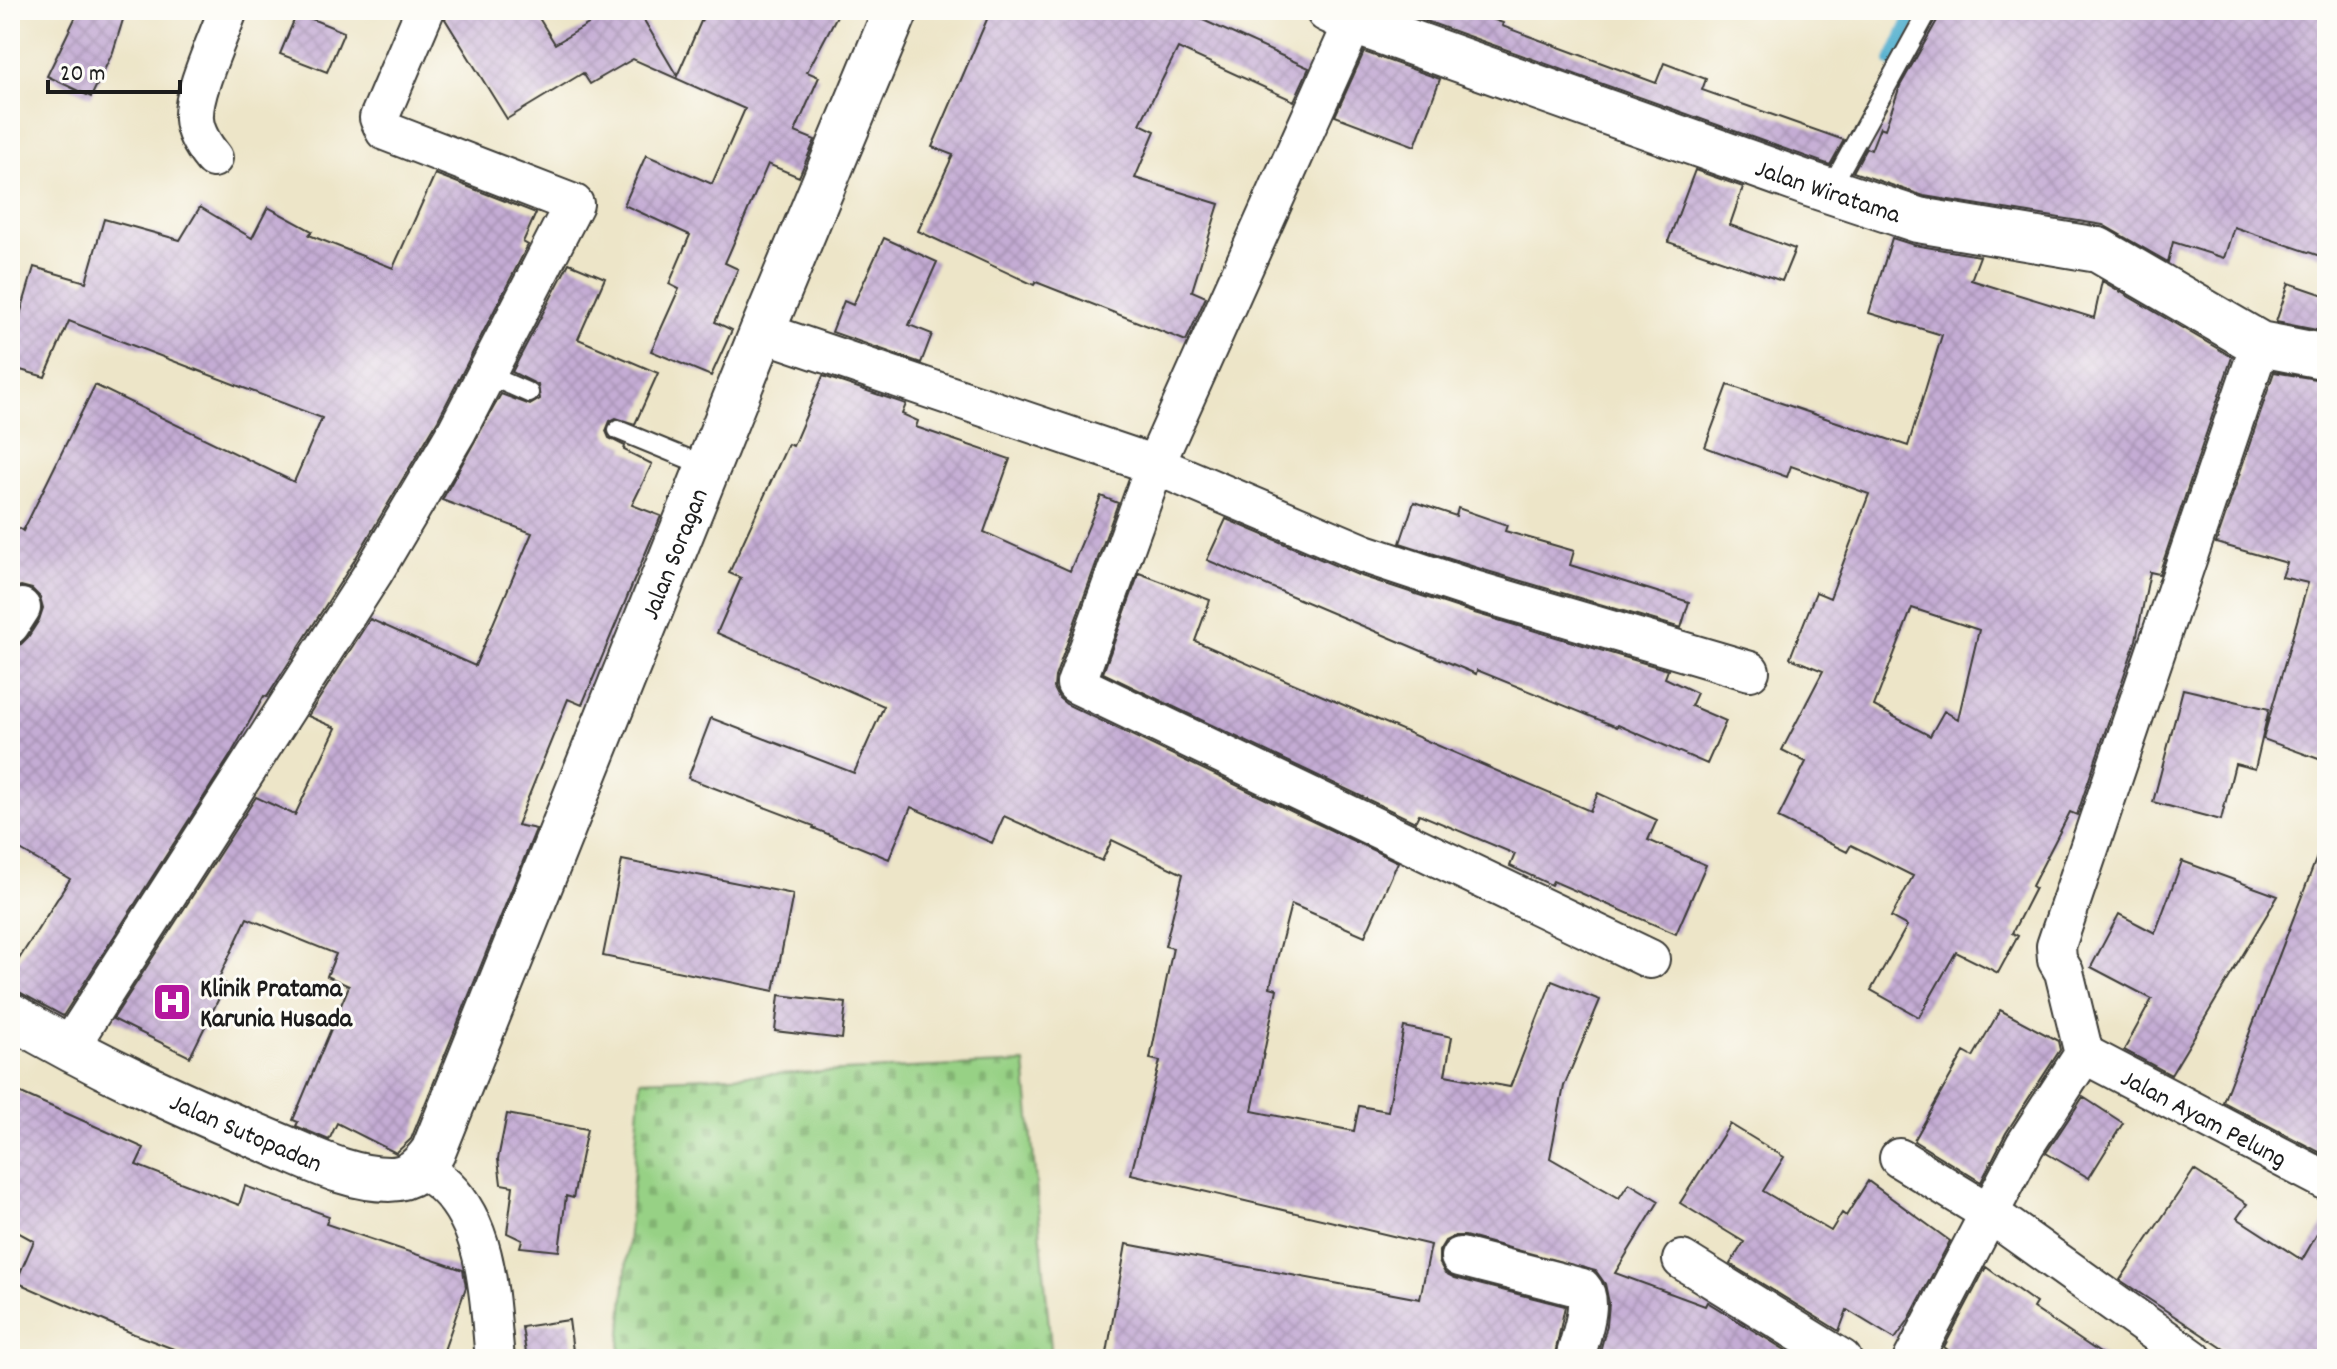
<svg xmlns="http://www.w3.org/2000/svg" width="2337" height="1369" viewBox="0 0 2337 1369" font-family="Dekko,sans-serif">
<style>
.cemetery{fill:url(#cemetery-stones);stroke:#5a7650;stroke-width:2}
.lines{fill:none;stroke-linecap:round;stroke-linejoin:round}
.stream{stroke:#50aece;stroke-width:14}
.building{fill:url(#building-cross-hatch);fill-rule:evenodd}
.service-casing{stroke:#3b3a36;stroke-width:22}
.minor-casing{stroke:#3b3a36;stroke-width:42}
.tertiary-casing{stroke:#3b3a36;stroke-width:48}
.service{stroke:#fff;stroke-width:18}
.minor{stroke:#fff;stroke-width:38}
.tertiary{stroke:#fff;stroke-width:44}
.labels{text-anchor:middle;stroke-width:6;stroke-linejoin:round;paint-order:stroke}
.street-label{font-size:26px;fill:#1c1c1c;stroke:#fdfcf7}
.poi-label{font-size:26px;font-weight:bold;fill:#1c1c1c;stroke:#fdfcf7;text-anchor:start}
</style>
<defs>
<pattern id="cemetery-stones" width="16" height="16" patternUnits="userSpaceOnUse" patternTransform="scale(2)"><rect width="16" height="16" fill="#97d185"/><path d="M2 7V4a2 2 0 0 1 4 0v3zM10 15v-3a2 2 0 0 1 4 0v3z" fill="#82b372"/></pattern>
<pattern id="building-cross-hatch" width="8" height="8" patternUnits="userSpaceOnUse" patternTransform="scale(2)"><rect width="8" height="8" fill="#c4acd4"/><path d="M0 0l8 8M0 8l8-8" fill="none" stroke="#a893b5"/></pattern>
</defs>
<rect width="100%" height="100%" fill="#fdfcf7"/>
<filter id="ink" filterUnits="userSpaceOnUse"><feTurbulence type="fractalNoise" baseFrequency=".0125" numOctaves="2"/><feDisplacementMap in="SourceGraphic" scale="16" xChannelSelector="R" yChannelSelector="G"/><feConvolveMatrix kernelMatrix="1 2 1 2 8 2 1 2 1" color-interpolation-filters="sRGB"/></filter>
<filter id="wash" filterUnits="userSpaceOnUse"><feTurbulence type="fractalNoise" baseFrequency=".006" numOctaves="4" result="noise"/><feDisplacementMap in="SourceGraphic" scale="32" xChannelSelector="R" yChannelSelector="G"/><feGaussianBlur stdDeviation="1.8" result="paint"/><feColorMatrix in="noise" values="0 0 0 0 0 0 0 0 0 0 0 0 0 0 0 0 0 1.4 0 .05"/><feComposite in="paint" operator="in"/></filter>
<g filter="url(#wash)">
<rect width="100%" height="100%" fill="#ede5c8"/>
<path class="cemetery" d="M1025,1063L1052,1359H619L641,1080Z"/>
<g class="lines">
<path class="stream" d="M1892,61L1915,10"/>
</g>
<g id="blocks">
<path class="building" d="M79,10H126L113,52L91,97L47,76Z
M447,10H534L555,44L612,10H638L677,76L706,10H840L807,72L819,77L795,132L815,140L799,177L768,164L725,263L738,269L715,322L732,330L711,376L651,351L679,289L669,284L690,235L624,205L646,155L712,184L745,109L633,59L590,84L583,73L507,119L445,19Z
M991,10H1197L1194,16L1309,68L1294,101L1178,48L1140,124L1155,131L1135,178L1219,204L1192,291L1206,297L1186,341L1036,282L1034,285L918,231L953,155L932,147Z
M1395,10H1468L1503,23L1502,26L1656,83L1664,63L1706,79L1702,90L1844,140L1830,165Z
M1938,10H2327V236L2320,256L2234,227L2224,258L2173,242L2168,262L2103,225L1924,196L1853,172L1866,148L1871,150L1880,127L1885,129L1900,86L1938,19Z
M297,13L344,32L327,72L280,54Z
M1364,52L1440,79L1415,146L1335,116Z
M1695,170L1743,187L1730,225L1795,249L1782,281L1668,242Z
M435,174L536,213L523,242L528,245L438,420L354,561L267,697L264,696L230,756L63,1016L10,987V973L70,879L10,844V647L21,644L28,637L39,620L43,608L40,597L32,589L21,586L10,589V522L23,531L95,385L294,482L322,418L69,321L45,377L10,367V349L34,267L86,282L104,219L180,240L200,207L252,238L268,207L312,231L309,235L393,268Z
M884,238L937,262L909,325L932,334L921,363L832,332L844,301L853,305Z
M1892,238L1914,245L1980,256L1971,280L2094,318L2102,281L2232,357L2159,574L2150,572L2136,640L2077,815L2070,812L2032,886L2035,888L2012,933L2018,936L1998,973L1956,952L1919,1017L1871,990L1907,926L1891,917L1913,876L1851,845L1847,852L1778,818L1806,762L1782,750L1823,671L1790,658L1816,592L1830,598L1869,494L1791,466L1787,477L1705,447L1728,385L1908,446L1942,335L1869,313ZM1912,608L1979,630L1958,719L1944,711L1930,736L1874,706Z
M569,263L605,278L578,339L658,373L635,424L616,418L610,421L606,431L609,438L625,446L624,450L652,464L632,505L661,516L582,705L568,699L517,825L536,829L411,1139L396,1153L337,1123L329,1140L296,1126L298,1122L293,1120L349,986L327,976L336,954L247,918L218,980L226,984L190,1057L113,1019L256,797L295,815L336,728L308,716L370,619L475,666L532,533L442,500L501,394L530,405L540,399L538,385L512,372Z
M2289,283L2327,296V332L2276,322Z
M2274,372L2327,381V762L2263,739L2308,583L2282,577L2287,563L2216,543Z
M823,376L906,404L902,414L918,421L916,427L1010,459L984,532L1070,571L1101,496L1118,503L1055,677L1054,688L1059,698L1066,704L1398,862L1365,936L1291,904L1270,987L1277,989L1252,1111L1354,1131L1359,1106L1388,1111L1404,1027L1452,1037L1445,1075L1510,1087L1552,981L1600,1000L1564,1086L1550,1158L1619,1198L1629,1183L1659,1201L1615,1273L1705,1306L1707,1302L1800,1359H1598L1607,1325L1609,1303L1605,1284L1596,1271L1465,1236H1455L1445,1241L1439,1251V1262L1445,1273L1455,1278L1565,1306L1554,1359H1106L1126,1244L1420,1299L1431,1245L1131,1174L1160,1061L1150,1059L1173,948L1165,946L1183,874L1112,840L1102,861L1004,816L992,843L911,807L889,859L813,828L814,826L688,778L711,718L854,773L884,706L717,633L741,578L729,573L788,444L793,446Z
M1414,502L1456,516L1458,508L1507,525L1505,531L1574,551L1570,565L1689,602L1681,628L1484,570L1400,543Z
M1226,519L1358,575L1471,612L1668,670L1665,678L1697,693L1691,706L1726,721L1707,764L1618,725L1617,727L1477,670L1476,674L1207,560Z
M1139,573L1210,600L1195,641L1590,811L1598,793L1657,820L1648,840L1706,865L1676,934L1553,881L1551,885L1510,866L1515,854L1419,814L1415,822L1103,673Z
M2183,689L2269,709L2255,769L2235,764L2221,820L2153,802Z
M2323,841H2327V1136L2321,1153L2223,1102Z
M622,860L793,894L774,991L603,956Z
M2182,861L2278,896L2171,1075L2124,1050L2152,999L2091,967L2119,914L2155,933Z
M779,995L846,1003L842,1039L775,1031Z
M2000,1010L2058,1041L2060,1050L2006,1133L1981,1182L1914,1141L1964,1052L1973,1057Z
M10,1088L144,1148L136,1165L239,1205L245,1186L329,1216L326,1224L463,1270L466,1287L441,1359H200L134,1334L16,1282L34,1241L10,1228Z
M2083,1097L2123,1123L2089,1178L2046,1153Z
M507,1114L587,1129L573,1198L566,1196L559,1251L520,1247L522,1240L507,1233L513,1186L501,1184L498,1159Z
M1730,1124L1784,1157L1763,1191L1831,1231L1842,1213L1846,1216L1868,1181L1950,1241L1908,1321L1895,1339L1847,1310L1839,1331L1730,1264L1744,1242L1680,1203Z
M2194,1170L2247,1204L2237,1218L2302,1260L2327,1217V1359H2239L2120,1280Z
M1986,1267L2036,1303L2033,1308L2109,1359H1960L1944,1347Z
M569,1320L574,1359H527L522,1327Z"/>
</g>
</g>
<g filter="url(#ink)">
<use href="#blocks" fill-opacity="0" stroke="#3b3a36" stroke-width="2"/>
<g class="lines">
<defs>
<path id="service" d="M1829,191L1927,13
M486,374L529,393
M618,430L708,467"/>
<g id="minor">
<path d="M1359,10L1155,465L1076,684L1650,959"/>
<path d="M213,158C204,147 195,134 194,119C192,92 219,37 228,10"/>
<path d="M762,332L1155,465L1365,554L1477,591L1750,671"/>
<path d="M10,625L21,608"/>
<path d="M68,1049L373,573L457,431L574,204L385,131L379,118L425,10"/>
<path id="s1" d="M2084,1054L2327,1181"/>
<path d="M1899,1158L1989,1213L2193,1359"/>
<path d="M421,1168C429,1174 439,1180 446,1187C490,1230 489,1302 495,1359"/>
<path d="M1460,1257L1582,1288C1595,1302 1579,1340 1575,1359"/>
<path d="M1682,1260L1842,1359"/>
<path d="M1913,1359L2025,1145L2084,1054L2064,972L2057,960L2056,946L2260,344"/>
</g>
<g id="tertiary">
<path id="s2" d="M1328,10L1354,22L1806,183L1918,220L2098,250L2260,344L2327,357"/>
<path id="s3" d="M10,1015C94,1065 182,1105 273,1143C310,1158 348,1179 389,1179C410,1179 421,1168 433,1152L762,332L896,10"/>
</g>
</defs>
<use href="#service" class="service-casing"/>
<use href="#minor" class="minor-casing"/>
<use href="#tertiary" class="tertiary-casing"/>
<use href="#service" class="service"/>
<use href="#minor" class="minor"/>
<use href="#tertiary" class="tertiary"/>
</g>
</g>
<defs>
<symbol id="hospital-square" viewBox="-11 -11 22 22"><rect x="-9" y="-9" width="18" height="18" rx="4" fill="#b5179e" stroke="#fdfcf7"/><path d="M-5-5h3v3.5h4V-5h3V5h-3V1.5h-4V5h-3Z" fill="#fff"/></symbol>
</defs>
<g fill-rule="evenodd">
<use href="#hospital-square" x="150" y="980" width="44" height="44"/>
</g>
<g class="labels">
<g class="street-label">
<text dy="9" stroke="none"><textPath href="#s2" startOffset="532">Jalan Wiratama</textPath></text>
<text dy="9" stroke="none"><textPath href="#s3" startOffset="1114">Jalan Soragan</textPath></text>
<text dy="9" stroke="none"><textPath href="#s1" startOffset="136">Jalan Ayam Pelung</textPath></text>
<text dy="9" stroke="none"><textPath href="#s3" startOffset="264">Jalan Sutopadan</textPath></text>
</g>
<g class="poi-label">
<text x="200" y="996">Klinik Pratama<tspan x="200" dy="30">Karunia Husada</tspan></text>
</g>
</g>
<rect width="2337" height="1369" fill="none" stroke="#fdfcf7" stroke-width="40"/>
<path d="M48 80v12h132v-12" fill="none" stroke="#1c1c1c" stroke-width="4"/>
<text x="60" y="80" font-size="24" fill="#1c1c1c" stroke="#fdfcf7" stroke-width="6" paint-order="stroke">20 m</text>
</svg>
